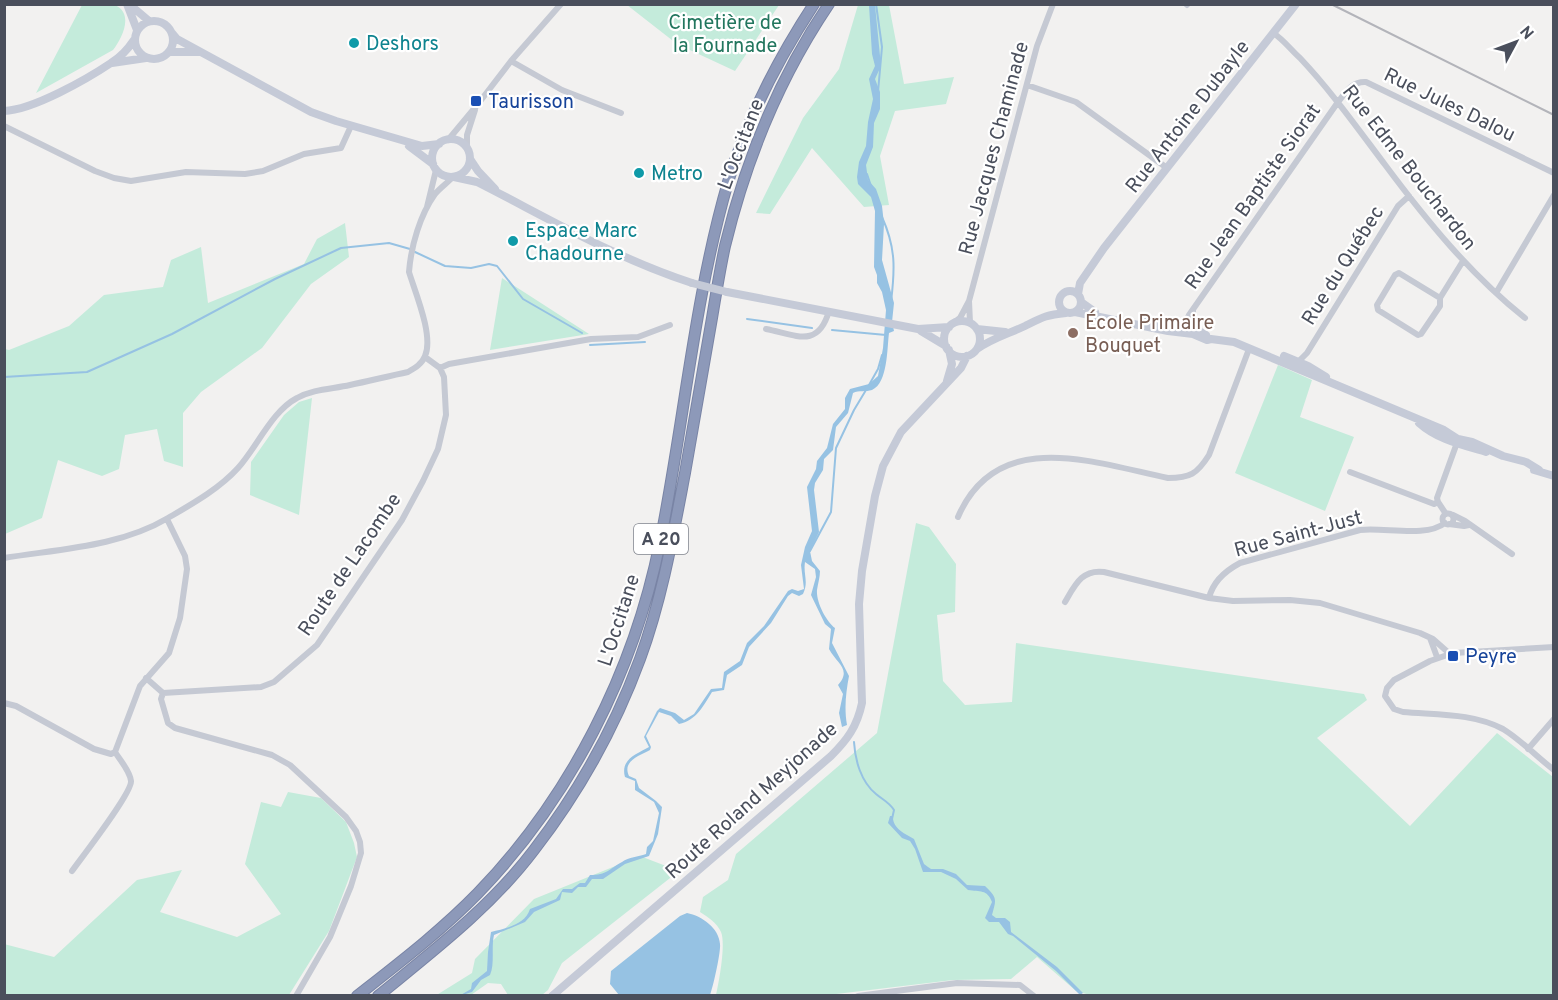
<svg xmlns="http://www.w3.org/2000/svg" width="1558" height="1000" viewBox="0 0 1558 1000" font-family="Overpass,sans-serif">
<style>
.green{fill:#c4ebdb}
.water{fill:#96c2e3}
.lines{fill:none;stroke-linecap:round;stroke-linejoin:round}
.stream{stroke:#96c2e3;stroke-width:2}
.highway-casing{stroke:#7984a5;stroke-width:12}
.street{stroke:#c5c9d3;stroke-width:6}
.secondary{stroke:#c5cad7;stroke-width:8}
.highway{stroke:#8d99b9;stroke-width:10}
.rail{stroke:#b3b4ba;stroke-width:2}
.secondary-bridge{stroke:#c5cad7;stroke-width:8}
.culture-dot{fill:#0f9aa8;stroke:#fff;stroke-width:2}
.transit-dot{fill:#1a4fb4;stroke:#fff;stroke-width:2}
.education-dot{fill:#8d6e63;stroke:#fff;stroke-width:2}
.labels{text-anchor:middle;stroke-width:4.5;stroke-linejoin:round;paint-order:stroke}
.shield{fill:#fff;stroke:#80848d;stroke-width:1.5}
.shield-label{font-size:18px;font-weight:bold;fill:#4a4f5c}
.park-label{font-size:20px;fill:#22765e;stroke:#fff}
.culture-label{font-size:20px;fill:#0d838f;stroke:#fff;text-anchor:start}
.transit-label{font-size:20px;fill:#164399;stroke:#fff;text-anchor:start}
.street-label{font-size:20px;fill:#4a4f5c;stroke:#fff}
.education-label{font-size:20px;fill:#785e54;stroke:#fff;text-anchor:start}
</style>
<rect width="100%" height="100%" fill="#f2f1f0"/>
<path class="green" d="M82,5C91,4 107,2 115,5C135,14 121,40 113,50L36,93Z
M627,5H779L735,71L677,44Z
M858,5H889L904,84L954,77L946,104L895,111L880,156L889,205L864,207L812,148L770,214L756,213L803,118L839,69Z
M345,223L349,257L311,284L262,348L201,392L183,413V467L164,461L157,429L125,435L119,469L102,476L58,460L42,518L5,534V349L9,350L69,326L104,295L163,287L171,260L201,247L208,303L304,264L317,239Z
M502,278L589,334L490,350Z
M1278,365L1312,380L1300,417L1354,437L1325,511L1235,473Z
M312,398L299,515L250,495L251,462L284,415L299,402Z
M916,523L929,527L956,564L955,612L937,615L943,681L965,705L1012,702L1016,643L1364,694L1367,700L1317,738L1410,826L1497,733L1553,777V995H1090L1076,991L1037,957L1011,979L953,980L828,995H716C719,982 726,944 721,932C717,923 708,917 700,912L703,897L728,880L736,854L877,733Z
M288,792L321,798L346,822L354,843L357,857L329,931L289,995H5L4,944L54,957L137,880L182,870L160,912L237,937L281,914L245,864L261,802L281,807Z
M640,856L679,871L562,963L548,990L542,995H508L501,984L488,983L471,995L435,996L472,973L475,959L534,899Z"/>
<path class="water" d="M869,5H875L881,66L875,79L880,92V109L874,123L873,147L866,165L868,180L876,189L882,206L884,224L882,260L894,303L892,322L894,331L889,333C887,348 888,383 872,390C866,392 859,390 853,393L848,413L836,427L833,450L824,459L823,470L815,483L814,490L819,532L810,551L812,561L820,571C820,577 818,583 817,590C816,602 826,621 835,628L832,643L849,676C846,692 844,708 847,725L842,727L839,713L843,694L838,685C852,669 837,664 829,649L831,629L825,624L811,595L816,577L815,569L805,562C803,575 809,581 803,594L799,596L792,593L788,596L771,623L749,647L742,665L727,675L724,690L712,692C704,705 696,721 679,724L671,716L659,712L646,736L651,747L650,750C639,756 622,761 629,776L636,779L639,788L656,801L662,807L658,834L649,856L625,864L603,879H592L586,887H578L572,893L562,892L560,900L534,912L525,922L494,935C491,948 495,963 490,975L481,980L472,992L459,996L471,989L472,983L487,971L488,952L491,932C506,928 525,925 530,909L556,899L563,889H572L580,883H585L590,875C607,875 609,869 622,862C629,857 638,857 646,854L647,847L653,841L659,813L654,802L635,790V781L625,777C620,759 637,754 649,747L644,737L657,711L660,708L675,713L684,720L694,714L711,689L722,688L724,672L740,661L747,643L764,626L788,591L792,589L798,591L804,589L801,565L805,547L812,531L807,487L816,469L817,461L827,448L833,424L845,409V398L850,389L869,384L878,376L883,348L886,310L882,292L877,283V275L874,267L875,211L871,197L858,184L857,177L859,162L866,146L868,122L873,99L869,79L875,66L872,54Z
M890,816H893C892,828 905,834 914,839L924,864L928,867L931,869H943L956,874L967,885L985,886C998,898 996,900 992,915L996,918H1005L1010,922L1011,932L1057,967L1083,993L1080,995L1056,971L1013,936L1008,934L999,922H989L985,918L992,902C987,889 980,892 968,890L956,879L941,872H923L915,849L910,841L902,838L888,823Z
M687,913C702,916 719,928 720,944C721,952 713,987 710,995H619L610,984L611,971L680,916Z"/>
<g class="lines">
<path class="stream" d="M876,4L882,47L878,92
M867,174L871,186
M882,217C896,248 895,269 891,302
M415,252L445,266L471,268L489,264L497,266L523,299L582,333
M747,319L812,328
M832,330L886,335
M590,345L645,342
M4,377L87,372L172,334L275,279L341,248L389,243L410,249
M869,385L878,369L882,355
M810,551L831,512L836,448L854,410L866,390
M854,742C855,760 861,782 876,794C883,800 889,802 894,810L892,819"/>
<defs>
<path id="highway" d="M357,996C399,963 441,931 478,893C570,798 634,672 660,542C684,423 694,299 728,182C747,119 778,59 814,4
M378,996C433,951 491,907 534,850C578,793 615,727 640,659C662,599 673,536 685,473C694,421 703,370 712,318C716,294 720,269 725,246C746,159 779,78 829,4"/>
</defs>
<use href="#highway" class="highway-casing"/>
<path class="street" d="M1186,4L1187,5
M1273,33C1283,39 1291,50 1300,58C1332,92 1358,129 1386,166C1427,221 1471,275 1525,318
M511,61L562,90L621,113
M1027,85L1076,102L1167,168
M4,126L95,171L114,178L131,181L186,172L245,174L263,171L304,154L341,148L351,126
M448,140L478,104L511,61L561,4
M467,148V135L475,110
M427,207L436,170
M1496,293L1554,195
M1440,298L1399,273L1395,275L1377,305L1378,310L1418,335L1421,334L1440,306V298L1463,261
M969,301L970,323
M1193,310V321L1197,330
M952,324L960,318L969,301L1037,46L1053,4
M1180,327L1185,324L1189,315L1338,102C1346,92 1352,81 1366,82L1554,173
M766,329C796,335 818,349 829,311
M1296,364L1307,353L1398,206L1409,196
M440,368L449,364L591,339L638,337L670,325
M1350,472L1434,504L1438,502
M1442.5 519a5.5 5.5 0 1 1 11 0a5.5 5.5 0 1 1-11 0Z
M1446,514L1438,502L1437,498L1458,440
M1453,515L1465,521L1512,554
M958,517C997,426 1095,463 1168,478C1190,478 1197,474 1209,455L1249,349
M1449,524L1464,526L1469,525
M4,558C59,549 119,547 168,518C192,504 219,489 238,468C257,447 272,411 297,398C313,389 332,389 350,385C369,381 389,376 408,372C415,368 422,364 425,356C434,336 415,292 409,272C411,246 420,215 435,194C440,188 447,183 453,177
M1209,598C1213,581 1225,571 1240,563L1360,530C1384,527 1426,538 1445,523
M1065,602C1075,585 1082,569 1104,572L1209,598L1233,601L1290,600L1320,603L1420,633L1433,639L1450,654
M1430,638L1437,657
M1554,647L1453,653L1430,661L1394,680L1387,688L1385,696L1394,709L1403,712C1436,715 1473,713 1503,729C1521,740 1537,757 1554,770
M146,678L163,693
M163,693L261,687L274,682L317,645L402,520L423,481L438,449L446,415L444,377L440,368L425,357
M163,693L161,699L168,723L175,728L272,755L290,765L346,817L356,831L360,842L361,853L351,886L330,937L296,996
M4,703L16,706L94,749L111,754L115,752
M1528,749L1554,719
M115,752L140,686L169,653L180,618L187,569L185,556L167,519
M72,871C82,857 132,793 131,781C130,771 120,760 115,752
M858,996L957,983L1020,985L1034,996"/>
<path class="secondary" d="M127,4L137,30
M129,4L149,21
M135 40a19 19 0 1 1 38 0a19 19 0 1 1-38 0Z
M172,33L177,39L311,112L336,121L422,146L439,144
M169,52H198
M112,63L146,58
M4,111C33,110 87,79 111,63C121,57 128,49 134,40
M432 158a19 19 0 1 1 38 0a19 19 0 1 1-38 0Z
M409,146L433,164
M470,159L478,171L495,189
M454,177L477,182C548,218 615,258 692,283
M1059 302a11 11 0 1 1 22 0a11 11 0 1 1-22 0Z
M727,292L918,329L949,327
M1078,294L1080,283L1104,248L1296,4
M1081,302L1095,312
M1075,312L1168,331L1193,334L1207,340L1211,339L1234,342L1444,430L1458,439L1472,442L1503,456L1526,462L1539,470
M1144,320L1169,326L1197,330L1206,335
M944 339a18 18 0 1 1 36 0a18 18 0 1 1-36 0Z
M977,329L1005,332
M921,331L946,346
M977,349C993,338 1008,334 1025,326C1043,317 1046,315 1066,313
M1284,356L1308,366L1326,377
M947,381L952,364L949,350
M1419,423C1438,440 1463,445 1486,452
M1534,470L1554,476
M552,996L831,756C847,740 857,727 862,703L859,604L862,571L875,496L883,466L901,432L961,368L967,356"/>
<use href="#highway" class="highway"/>
<path class="rail" d="M1331,4L1554,115"/>
<path class="secondary-bridge" d="M692,283L727,292"/>
</g>
<g class="culture-dot">
<circle cx="354" cy="43" r="6"/>
<circle cx="639" cy="173" r="6"/>
<circle cx="513" cy="241" r="6"/>
</g>
<g class="transit-dot">
<rect x="470" y="95" width="12" height="12" rx="3"/>
<rect x="1447" y="650" width="12" height="12" rx="3"/>
</g>
<circle class="education-dot" cx="1073" cy="333" r="6"/>
<g class="labels">
<rect class="shield" x="634" y="524" width="54" height="30" rx="4.5"/>
<g class="shield-label">
<text x="661" y="545">A 20</text>
</g>
<g class="park-label">
<text x="725" y="29">Cimetière de<tspan x="725" dy="23">la Fournade</tspan></text>
</g>
<g class="culture-label">
<text x="366" y="50">Deshors</text>
<text x="651" y="180">Metro</text>
<text x="525" y="237">Espace Marc<tspan x="525" dy="23">Chadourne</tspan></text>
</g>
<g class="transit-label">
<text x="488" y="108">Taurisson</text>
<text x="1465" y="663">Peyre</text>
</g>
<g class="street-label">
<text transform="translate(1450 104) rotate(26)" y="7">Rue Jules Dalou</text>
<text transform="translate(1187 116) rotate(-52)" y="7">Rue Antoine Dubayle</text>
<text transform="translate(740 144) rotate(-69)" y="7">L'Occitane</text>
<text transform="translate(993 148) rotate(-75)" y="7">Rue Jacques Chaminade</text>
<text transform="translate(1410 167) rotate(52)" y="7">Rue Edme Bouchardon</text>
<text transform="translate(1252 196) rotate(-55)" y="7">Rue Jean Baptiste Siorat</text>
<text transform="translate(1342 265) rotate(-58)" y="7">Rue du Québec</text>
<text transform="translate(1298 533) rotate(-15)" y="7">Rue Saint-Just</text>
<text transform="translate(349 564) rotate(-56)" y="7">Route de Lacombe</text>
<text transform="translate(618 620) rotate(-72)" y="7">L'Occitane</text>
<text transform="translate(751 800) rotate(-42)" y="7">Route Roland Meyjonade</text>
</g>
<g class="education-label">
<text x="1085" y="329">École Primaire<tspan x="1085" dy="23">Bouquet</tspan></text>
</g>
</g>
<rect width="1558" height="1000" fill="none" stroke="#4a4f5c" stroke-width="12"/>
<g transform="translate(1516 42) rotate(49)" stroke="#ffffff" stroke-width="4.5" paint-order="stroke">
<path d="M0-4.5L10 22L0 15L-10 22Z" fill="#4a4f5c"/>
<text y="-9" font-size="16" font-weight="bold" text-anchor="middle" fill="#4a4f5c">N</text>
</g>
</svg>
